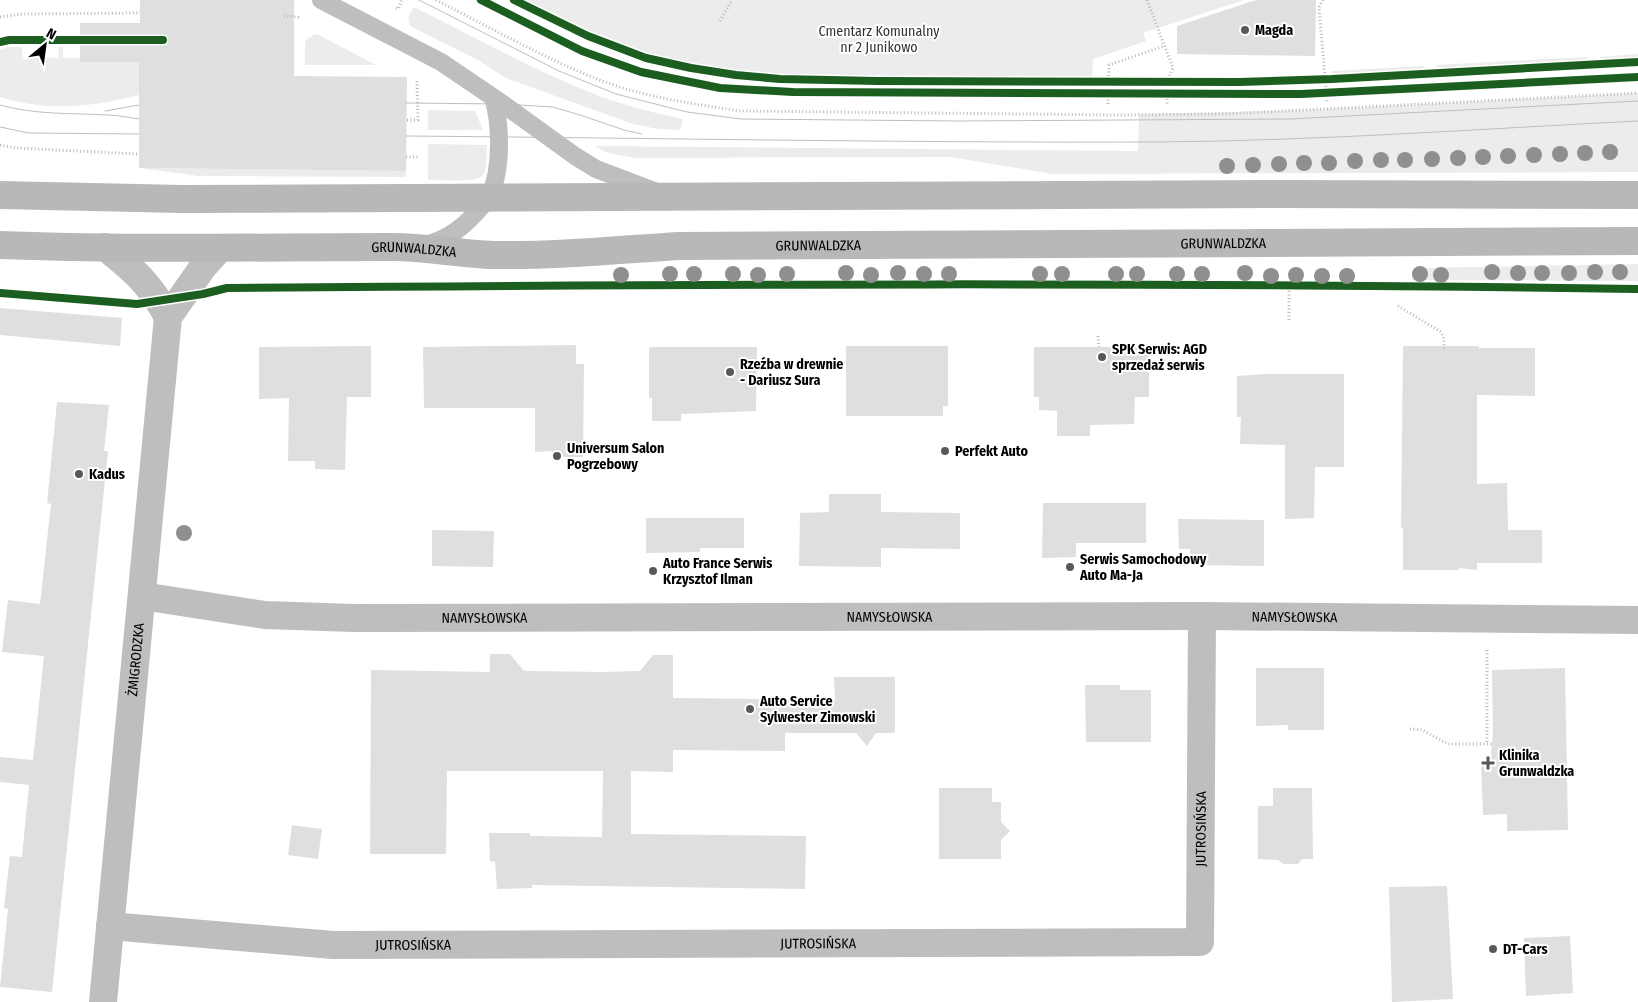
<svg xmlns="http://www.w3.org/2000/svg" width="1638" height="1002" viewBox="0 0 1638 1002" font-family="'Fira Sans Condensed',sans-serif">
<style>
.green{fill:#ececec}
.building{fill:#dfdfdf}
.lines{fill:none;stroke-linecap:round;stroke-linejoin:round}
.path{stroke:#b9b9b9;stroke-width:3;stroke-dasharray:1 2.5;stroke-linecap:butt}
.lane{stroke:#bebebe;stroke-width:18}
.street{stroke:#bebebe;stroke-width:28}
.secondary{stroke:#b8b8b8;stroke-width:28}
.tram{stroke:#bebebe;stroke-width:1}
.cycleway-casing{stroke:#fff;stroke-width:11}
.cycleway{stroke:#1b5e20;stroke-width:8}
.tree{fill:#8f8f8f}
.poi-dot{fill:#595959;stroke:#fff;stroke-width:2}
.labels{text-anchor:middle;stroke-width:4;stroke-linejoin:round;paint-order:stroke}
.poi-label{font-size:14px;font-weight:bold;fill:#000;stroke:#fff;text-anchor:start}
.park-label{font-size:14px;fill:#333;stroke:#fff}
.street-label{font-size:14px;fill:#000;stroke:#fff}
</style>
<rect width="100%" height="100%" fill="#fff"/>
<path class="green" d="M514,0H1244L1143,33L1146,41L1093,59L1092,83C1009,82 926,83 843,80C777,79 709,77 645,58C599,44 556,22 514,0Z
M414,7C471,35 528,67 587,91C618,104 650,112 683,119L680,130L658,129L633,124L506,78L478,60L410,26L408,18Z
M315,34L319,35L376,65H305V41Z
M7,47H22V57H38V47H43V57L58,58L59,47H63V58H80V62H139V95C93,107 46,112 0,97V50Z
M1638,54V62L1605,63L1600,57Z
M1588,57L1584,65L1441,73L1435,65Z
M1424,66L1420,74L1332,79L1331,71Z
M1638,93V172L1053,174L951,157L636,158L608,153L594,146L1138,151L1139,114L1310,110Z
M428,110L475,111L483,130H428Z
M428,144L487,145C486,153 488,170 482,176C475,183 439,180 428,180Z
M139,168L406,171V177L199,176Z
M1638,264V281L1412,280L1413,270L1420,268Z"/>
<path class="building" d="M140,0H294V76L407,77L406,171L139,168V62H80V23H140Z
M1256,0H1316L1315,56L1177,54V26Z
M0,308L122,318L120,346L0,335Z
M576,345V364H584L583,457H552V451L535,452V408H424L423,347Z
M371,346V397H347L345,470L315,469V461H288L289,398L259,399V347Z
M846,346H948V406H943V416H846Z
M1403,346H1479V348H1535V396L1477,395V484L1507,483L1508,530H1542V563H1477V570L1459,568L1458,570H1403V528L1401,527Z
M649,347H757L756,411L681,414V421H652V398H649Z
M1034,347H1149V397H1135L1134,424L1090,425V436H1057V411L1039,410V397H1034Z
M1265,374H1344V467H1315L1314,518L1285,519V445L1240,444L1241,417H1237V376Z
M57,402L109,405L104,451H108L52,992L0,987L8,909L4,908L10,856L22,857L29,785L0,782V757L33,760L44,656L2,652L8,600L40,604L51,504L47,503Z
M829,494H881V512L960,513V549L881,548V567L799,566L800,513L829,512Z
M1043,503H1146V543H1076V557L1042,558Z
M646,518H744V548H700V552L646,553Z
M1178,519L1264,520V566L1190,565V549H1179Z
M432,530L494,531L493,567L432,566Z
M490,654H510L523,670L527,671L603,672L640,671L653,655H673V698L835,700L834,677H895V733H876L867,746L856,733H785V751L673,750V772L631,771V834L806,836L805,889L532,885V888L497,889L495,861L490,862L489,833H530V836L602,837L603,771H447L446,854H370L371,670L490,672Z
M1256,668H1324V730H1288V725L1256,726Z
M1565,668L1568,830L1507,831V814L1483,815L1481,763H1490L1493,733L1492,670Z
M1085,685H1120V690H1151V742H1086Z
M939,788H992V802H1001V822L1010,831L1001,840V859H939Z
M1273,788H1312L1313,859H1302L1298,864H1283L1278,860L1258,859V806H1273Z
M292,825L322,829L318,859L288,855Z
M1447,886L1453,999L1392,1002L1389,887Z
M1570,936L1573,993L1526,996L1524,938Z"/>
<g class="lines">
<path class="path" d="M436,0C489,27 542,57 597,79C643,97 693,104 741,111L1118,115L1225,114L1638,93
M481,0L582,51L641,72L720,88L793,92L1301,94L1638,77
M1147,0L1173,68L1167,82V105
M1323,0L1319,7L1327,101
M396,8L398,9L402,0
M284,16L298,17L301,19
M0,17L23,14L140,13
M720,21L732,0
M1108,104L1109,65L1164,46
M407,120H418L417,81
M0,145L16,148L139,154
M406,157H418
M1398,306L1441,332L1444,339V349
M1289,320V287
M1098,336L1099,347
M1487,650V744
M1410,729L1422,730L1448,744H1492"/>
<path class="lane" d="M321,0L441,62L503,104L575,156L596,169L654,191
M425,245C449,239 465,226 481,207C484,203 489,200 490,195C502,169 501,124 493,97"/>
<g class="street">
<path d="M105,247C134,270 150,284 168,317"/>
<path id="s1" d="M142,596L265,615L354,618L1202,616L1638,620"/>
<path id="s2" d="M110,926L333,945L1200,942L1202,616"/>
<path id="s3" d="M103,1002L168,317L203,267L220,248"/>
</g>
<g class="secondary">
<path d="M0,195L182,199L1273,194L1638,195"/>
<path id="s4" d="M0,245C131,250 261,247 392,247C426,247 459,254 494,255C555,256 617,250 678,246L1638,241"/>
</g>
<path class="tram" d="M419,0L559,71L616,94L687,112L741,119L958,121L1290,119L1638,101
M406,103L503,104L553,107L580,115L624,130L642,134
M0,105C36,115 71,113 108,115C119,115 129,118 139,119
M105,111L139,105
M0,127L29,133L139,134
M406,136C656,138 906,143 1155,142C1316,141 1477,129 1638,121"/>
<defs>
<path id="cycleway" d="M481,0L582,51L641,72L720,88L793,92L1301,94L1638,77
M514,0L588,36L646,58L691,68L736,75L780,79L878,81L1239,82L1332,79L1638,62
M0,42L9,40H163
M0,293L137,304L203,294L227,288C697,284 1168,282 1638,289"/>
</defs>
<use href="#cycleway" class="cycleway-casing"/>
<use href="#cycleway" class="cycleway"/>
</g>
<g class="tree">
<circle cx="1610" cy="152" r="8"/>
<circle cx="1585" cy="153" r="8"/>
<circle cx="1560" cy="154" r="8"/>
<circle cx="1534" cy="155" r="8"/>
<circle cx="1508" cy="156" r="8"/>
<circle cx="1483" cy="157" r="8"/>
<circle cx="1458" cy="158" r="8"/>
<circle cx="1432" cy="159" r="8"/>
<circle cx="1381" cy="160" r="8"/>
<circle cx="1405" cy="160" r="8"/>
<circle cx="1355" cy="161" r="8"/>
<circle cx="1304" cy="163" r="8"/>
<circle cx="1329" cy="163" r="8"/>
<circle cx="1279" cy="164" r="8"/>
<circle cx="1253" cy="165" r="8"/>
<circle cx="1227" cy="166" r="8"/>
<circle cx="1492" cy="272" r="8"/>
<circle cx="1595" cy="272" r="8"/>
<circle cx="1620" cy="272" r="8"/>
<circle cx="846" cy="273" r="8"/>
<circle cx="898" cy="273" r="8"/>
<circle cx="1245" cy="273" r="8"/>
<circle cx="1518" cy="273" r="8"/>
<circle cx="1542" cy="273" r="8"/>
<circle cx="1569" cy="273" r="8"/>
<circle cx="670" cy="274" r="8"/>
<circle cx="694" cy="274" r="8"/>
<circle cx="733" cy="274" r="8"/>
<circle cx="787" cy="274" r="8"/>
<circle cx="924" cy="274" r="8"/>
<circle cx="949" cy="274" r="8"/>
<circle cx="1040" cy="274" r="8"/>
<circle cx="1062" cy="274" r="8"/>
<circle cx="1116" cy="274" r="8"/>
<circle cx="1137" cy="274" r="8"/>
<circle cx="1177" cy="274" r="8"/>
<circle cx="1202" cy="274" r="8"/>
<circle cx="1420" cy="274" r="8"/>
<circle cx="621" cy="275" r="8"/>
<circle cx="758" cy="275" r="8"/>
<circle cx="871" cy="275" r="8"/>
<circle cx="1296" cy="275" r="8"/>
<circle cx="1441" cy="275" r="8"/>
<circle cx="1271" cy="276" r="8"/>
<circle cx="1322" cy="276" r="8"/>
<circle cx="1347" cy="276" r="8"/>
<circle cx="184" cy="533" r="8"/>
</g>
<g class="poi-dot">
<circle cx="1245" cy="30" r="5"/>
<circle cx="1102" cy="357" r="5"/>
<circle cx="730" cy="372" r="5"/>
<circle cx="945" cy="451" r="5"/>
<circle cx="557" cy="456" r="5"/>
<circle cx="79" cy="474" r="5"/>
<circle cx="1070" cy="567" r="5"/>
<circle cx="653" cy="571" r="5"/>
<circle cx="750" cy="709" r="5"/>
<path d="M1485.5 755.5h5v5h5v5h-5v5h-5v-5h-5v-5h5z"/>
<circle cx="1493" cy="949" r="5"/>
</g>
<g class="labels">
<g class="poi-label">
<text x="1255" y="35">Magda</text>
<text x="1112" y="354">SPK Serwis: AGD<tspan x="1112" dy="16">sprzedaż serwis</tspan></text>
<text x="740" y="369">Rzeźba w drewnie<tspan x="740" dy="16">- Dariusz Sura</tspan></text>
<text x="567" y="453">Universum Salon<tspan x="567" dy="16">Pogrzebowy</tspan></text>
<text x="955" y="456">Perfekt Auto</text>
<text x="89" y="479">Kadus</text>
<text x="1080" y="564">Serwis Samochodowy<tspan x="1080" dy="16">Auto Ma-Ja</tspan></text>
<text x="663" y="568">Auto France Serwis<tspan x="663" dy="16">Krzysztof Ilman</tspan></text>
<text x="760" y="706">Auto Service<tspan x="760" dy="16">Sylwester Zimowski</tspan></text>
<text x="1499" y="760">Klinika<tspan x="1499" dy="16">Grunwaldzka</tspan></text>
<text x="1503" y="954">DT-Cars</text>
</g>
<g class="park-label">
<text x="879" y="36">Cmentarz Komunalny<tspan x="879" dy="16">nr 2 Junikowo</tspan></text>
</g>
<g class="street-label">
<text dy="5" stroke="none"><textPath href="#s4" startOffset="1224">GRUNWALDZKA</textPath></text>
<text dy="5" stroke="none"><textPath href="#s4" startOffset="819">GRUNWALDZKA</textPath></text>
<text dy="5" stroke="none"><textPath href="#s4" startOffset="414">GRUNWALDZKA</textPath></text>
<text dy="5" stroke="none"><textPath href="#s1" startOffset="749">NAMYSŁOWSKA</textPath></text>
<text dy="5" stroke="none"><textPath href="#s1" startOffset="344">NAMYSŁOWSKA</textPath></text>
<text dy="5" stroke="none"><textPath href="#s1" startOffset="1154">NAMYSŁOWSKA</textPath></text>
<text dy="5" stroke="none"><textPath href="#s3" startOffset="344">ŻMIGRODZKA</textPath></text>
<text dy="5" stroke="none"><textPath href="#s2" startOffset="1204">JUTROSIŃSKA</textPath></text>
<text dy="5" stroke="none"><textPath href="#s2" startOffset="709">JUTROSIŃSKA</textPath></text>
<text dy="5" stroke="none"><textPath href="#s2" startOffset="304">JUTROSIŃSKA</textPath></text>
</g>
</g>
<g transform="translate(45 45) rotate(29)" stroke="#ffffff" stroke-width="4" paint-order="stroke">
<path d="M0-4L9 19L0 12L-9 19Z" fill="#000000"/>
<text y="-8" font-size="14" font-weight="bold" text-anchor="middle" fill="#000000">N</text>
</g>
</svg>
